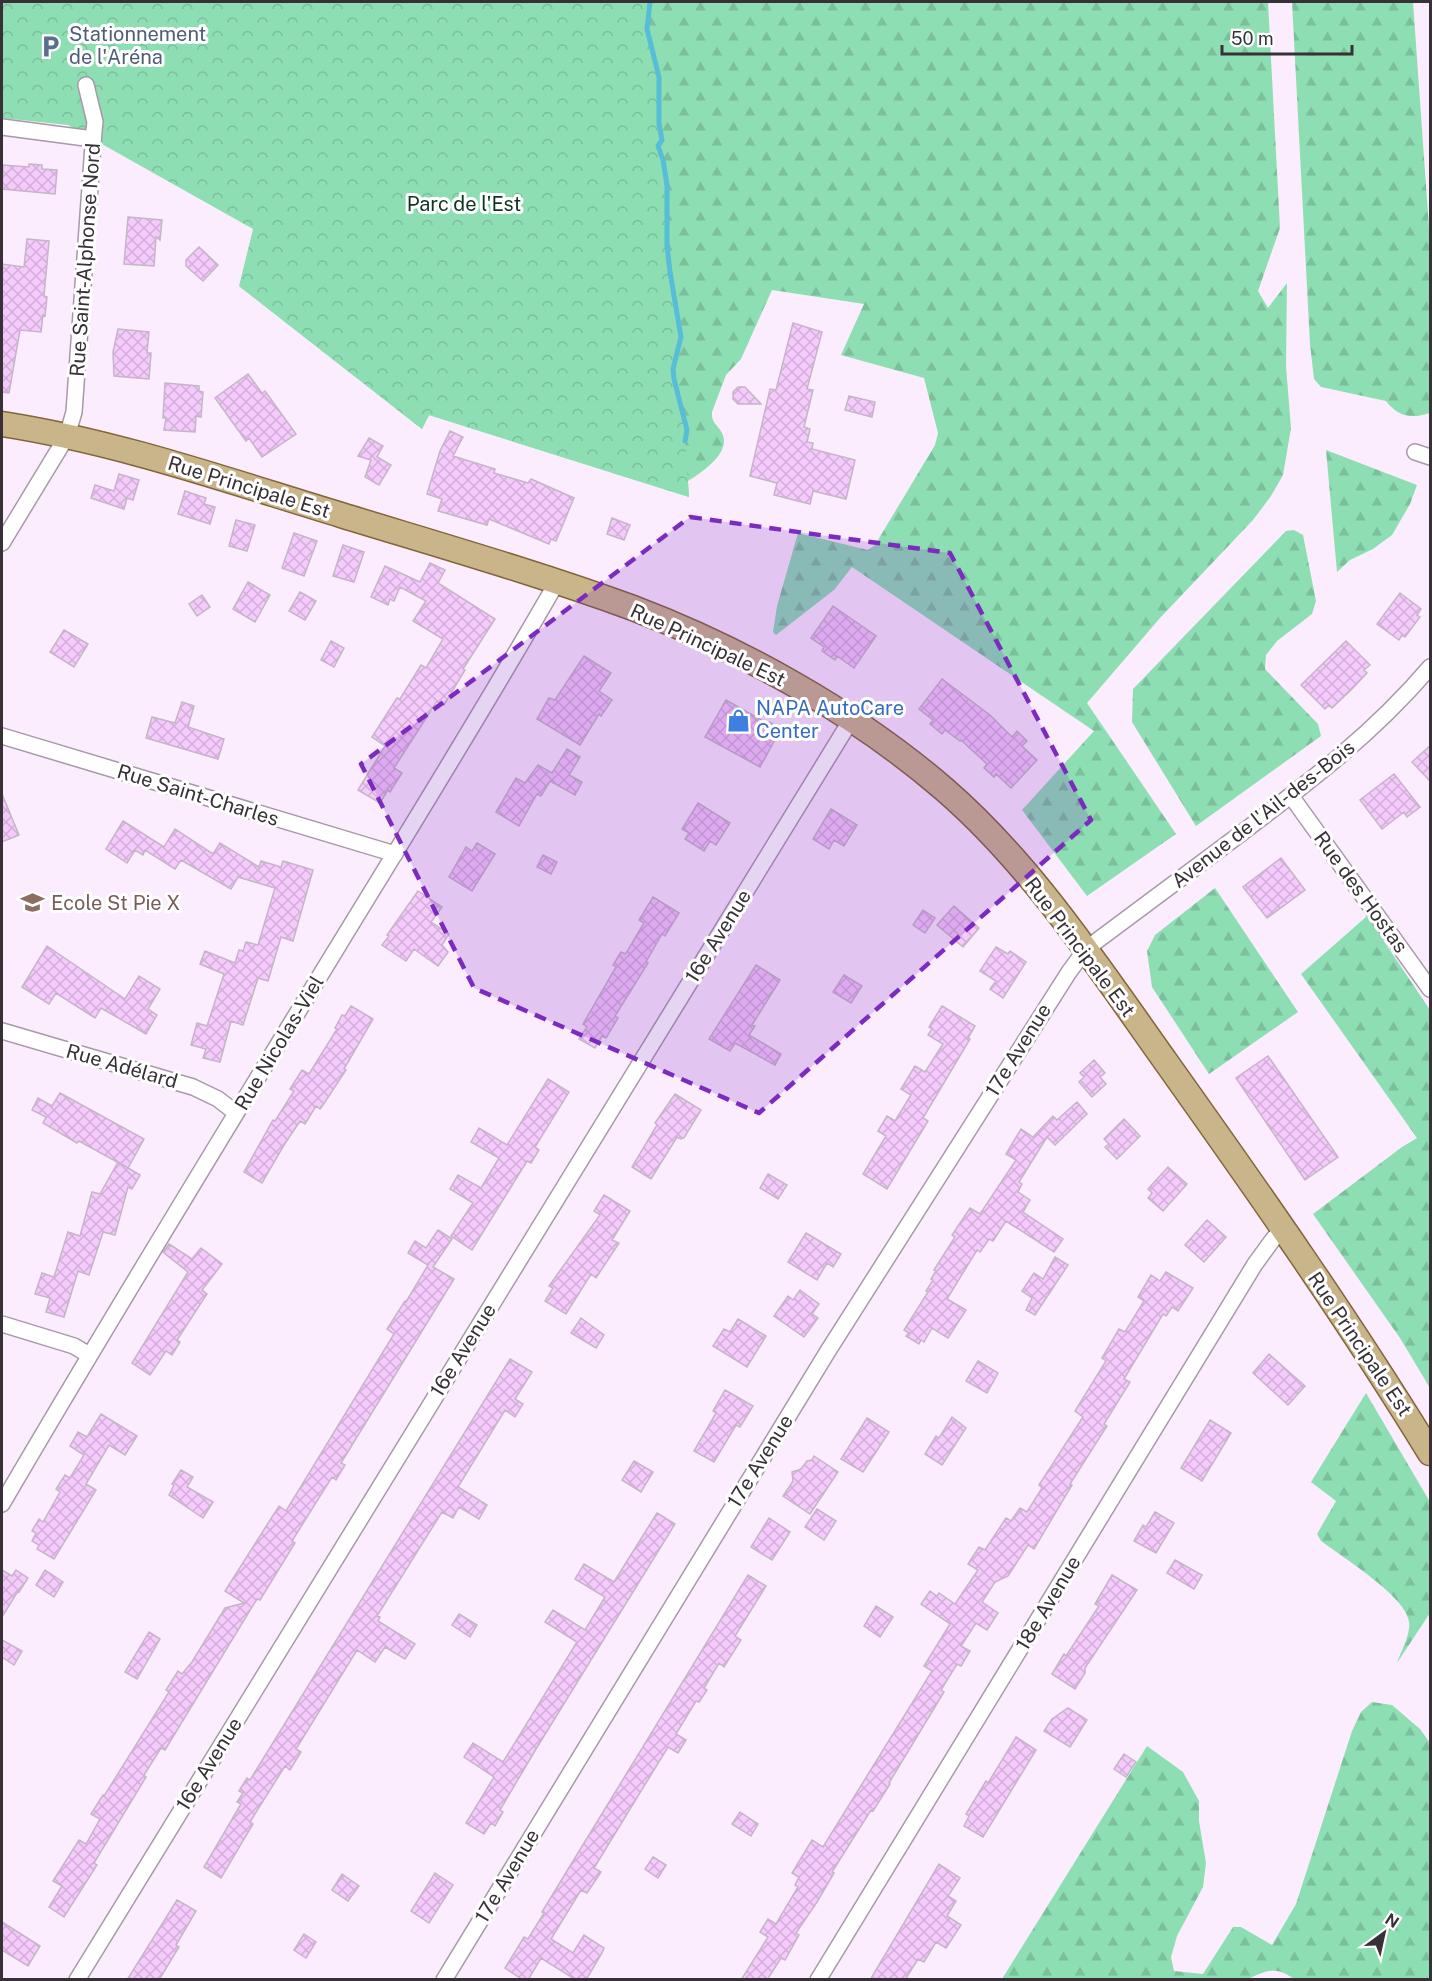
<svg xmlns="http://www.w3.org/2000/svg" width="1432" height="1981" viewBox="0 0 1432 1981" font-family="'Public Sans',sans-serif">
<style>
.forest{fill:url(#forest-firs)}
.park{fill:url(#park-crowns)}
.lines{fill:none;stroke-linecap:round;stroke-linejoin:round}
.stream{stroke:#56bed7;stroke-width:5}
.building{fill:url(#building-cross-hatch);stroke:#c4b6c6;stroke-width:1.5}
.minor-casing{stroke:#a799a9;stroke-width:18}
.primary-casing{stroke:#80663a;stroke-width:27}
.minor{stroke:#fff;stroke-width:15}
.primary{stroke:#cab58a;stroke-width:24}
.marked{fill:#7b2cbf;fill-opacity:0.2;stroke:#7b2cbf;stroke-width:4.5;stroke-dasharray:12 8;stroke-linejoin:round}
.labels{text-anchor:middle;stroke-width:6;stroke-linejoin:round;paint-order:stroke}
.service-label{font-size:20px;fill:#4e5e75;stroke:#fff;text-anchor:start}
.park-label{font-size:20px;fill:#0f3322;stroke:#fff}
.street-label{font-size:20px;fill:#373137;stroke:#fff}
.shop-label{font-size:20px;fill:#366cbe;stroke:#fff;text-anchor:start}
.education-label{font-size:20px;fill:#785e54;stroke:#fff;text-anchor:start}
</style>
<defs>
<pattern id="forest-firs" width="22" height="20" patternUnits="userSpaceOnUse" patternTransform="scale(1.5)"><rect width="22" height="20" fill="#8edeb3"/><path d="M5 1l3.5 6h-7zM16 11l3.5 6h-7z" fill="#7bbf9b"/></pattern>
<pattern id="park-crowns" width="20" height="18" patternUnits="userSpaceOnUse" patternTransform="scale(1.5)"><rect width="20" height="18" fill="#8edeb3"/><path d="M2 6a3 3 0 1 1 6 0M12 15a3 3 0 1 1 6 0" fill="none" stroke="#7bbf9b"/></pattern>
<pattern id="building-cross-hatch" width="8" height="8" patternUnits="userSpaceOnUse" patternTransform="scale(1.5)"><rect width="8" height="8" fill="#f5cafc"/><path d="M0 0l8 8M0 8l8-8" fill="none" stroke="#d3aed9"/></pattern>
</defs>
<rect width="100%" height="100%" fill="#fcedfe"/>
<path class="forest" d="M650,2H1268L1280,228L1258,291L1268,308L1287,283L1286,366L1291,428L1283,475L1271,496L1253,520L1160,618L1087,703L1176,834L1087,896L1022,810L1094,731L852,567L834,590L776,635L773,632L777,606L798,533L868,550L875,545L935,445L938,433L924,378L841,355L864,304L772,290L741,359L726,375L712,412C711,423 718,425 722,433C732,453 701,473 688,481L689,497L429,415L422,429L239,286L685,441L687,430L674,379L673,369L681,337L667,246V185L663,160L658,146L662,140L659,124V77L647,29Z
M1292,2H1413L1430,242V413C1412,419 1398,417 1386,401L1321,387L1314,379L1310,344Z
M1326,450L1417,485L1410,504L1392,535L1373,549L1350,560L1337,572Z
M1294,530L1303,535L1316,601L1312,614L1277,641L1266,655L1265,669L1318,724L1321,736L1196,826L1132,722L1133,689L1286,531Z
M1215,888L1298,1012L1209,1074L1152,987L1147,951L1155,935Z
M1367,916L1430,1010V1388L1400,1338L1313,1214L1402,1147L1417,1138L1301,974Z
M1366,1393L1430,1502V1613L1397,1663C1401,1651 1411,1634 1409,1622C1407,1597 1342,1557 1321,1541L1317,1534L1336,1501L1311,1482Z
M1372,1702L1392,1705L1420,1729L1430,1743V1979H1294C1276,1966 1266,1970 1247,1980L1002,1979L1147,1746L1183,1772L1199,1801V1821L1206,1863L1203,1887L1177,1936L1171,1957L1174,1971L1203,1974L1233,1927H1241L1272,1945L1296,1904L1352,1731L1361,1712Z"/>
<path class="park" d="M2,2H650L647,29L659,77V124L662,140L659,146L667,185V246L681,337L673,369L674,379L687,430L685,441L689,497L429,415L422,429L239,286L253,229L68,125L2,118Z"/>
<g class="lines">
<path class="stream" d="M650,2L647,29L659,77V124L662,140L658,146L663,160L667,185V246L670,272L681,337L673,369L674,379L687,430L685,441"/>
</g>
<path class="building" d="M29,164L42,165V169L57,170L55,194L2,189L3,165L29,167Z
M128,217L162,220L160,240L156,237L154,266L124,264Z
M27,239L49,241L44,296L47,297L45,316L43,315L41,332L20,330L9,393L2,392V264L24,267Z
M199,247L218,265L203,281L186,266V260Z
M793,323L822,332L807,389L813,390L804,427L810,429L807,442L813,443L812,449L855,460L846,499L813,491L810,504L774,495L777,483L750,476L770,389L776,390Z
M118,329L149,332L147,353H151L149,379L114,376L113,352Z
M248,374L262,393L265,391L296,434L262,457L249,438L246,441L215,398Z
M165,383L199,386V391L203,392L201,417L196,416L195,432L164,430L166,418H163Z
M738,387H745L761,404H738L733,399V392Z
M849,396L875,402L872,417L845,410Z
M450,431L463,437L453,456L495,469L494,473L528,483L531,479L574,498L556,541L551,539L549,544L489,519L487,525L438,511L442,499L427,494L440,451Z
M369,438L383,446L377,457L391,465L379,485L365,477L371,460L358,456Z
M119,474L139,480L133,500L127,498L124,509L91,498L95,485L114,491Z
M185,491L206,498L204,504L215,507L210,524L178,514Z
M612,518L630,525L624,540L607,534Z
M236,520L255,525L247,551L229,546Z
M294,533L317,541L304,576L282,568Z
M343,545L364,552L354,582L333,576Z
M430,563L445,570L438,583L495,619L463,669L465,670L444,705L437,701L394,768L402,773L390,792L388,790L380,803L358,790L385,746L372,737L397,698L400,699L421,665L426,668L443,639L413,621L426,601L400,587L394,601L390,599L388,605L371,597L385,566L420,582Z
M248,582L270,595L255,622L233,609Z
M300,592L316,601L305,620L289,611Z
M1400,593L1421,609L1417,615L1420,617L1405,637L1402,635L1399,640L1377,624Z
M202,595L210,607L197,616L189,604Z
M833,606L876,636L854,668L837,656L835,660L822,651L824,647L811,638Z
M64,630L88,644L74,667L50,652Z
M331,641L344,648L334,667L321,660Z
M1346,641L1370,665L1364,670L1367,673L1352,689L1332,708L1329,705L1325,709L1301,685Z
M584,656L611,673L599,691L612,700L601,716L599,714L580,745L537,719L549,698L555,700Z
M942,679L990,715L1012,737L1017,731L1027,741L1022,746L1037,760L1011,788L996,774L994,777L984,768L987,764L961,740L960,741L945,730L942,734L930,724L933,720L919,709Z
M726,700L768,724L769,722L781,729L760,767L705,737Z
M182,702L194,706L188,727L224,739L218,759L146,738L152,717L175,723Z
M1431,745V782L1412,762Z
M567,749L580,757L569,775L582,782L575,795L550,781L541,796L537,794L519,826L496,812L516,778L525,783L538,765L552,773Z
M1394,774L1420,807L1407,817L1404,812L1382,829L1360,800Z
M2,794L19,835L2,842Z
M698,803L730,823L716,845L710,841L704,851L685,839L689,833L682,829Z
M831,809L857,825L844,846L834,840L829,849L813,839Z
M123,821L164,847L175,829L213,854L220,843L259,867L261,861L281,867L283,861L313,870L293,941L281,937L268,981L258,978L243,1025L231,1021L220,1062L203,1058L206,1049L191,1045L197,1023L207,1026L224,974L200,964L205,951L235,963L239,950L243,951L246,942L258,945L275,888L238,877L231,889L181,860L175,869L145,850L143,855L135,850L127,863L106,849Z
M477,843L495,854L472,891L449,877L466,847L472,851Z
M543,855L557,862L551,874L537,867Z
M1281,858L1305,890L1267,918L1243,887Z
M418,891L442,907L431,922L449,934L442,945L448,952L438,966L414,949L406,961L382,945L389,936L387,935Z
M653,897L679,913L665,936L662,934L646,962L648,963L615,1016L618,1018L606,1038L602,1036L595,1048L579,1039L587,1027L583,1024L616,967L613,965L621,952L625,954L628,950L644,923L639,920Z
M954,906L979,928L963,947L937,925Z
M923,910L935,918L925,933L913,925Z
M47,946L125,999L139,976L160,989L148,1009L157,1015L146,1034L101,1008L95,1018L56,993L49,1004L22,987Z
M996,947L1008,954L1010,951L1026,962L1003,998L990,989L996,981L980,971Z
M756,965L780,980L752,1025L755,1026L749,1035L781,1054L775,1065L735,1043L730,1051L709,1039Z
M844,975L862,986L851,1003L833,992Z
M351,1006L373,1019L344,1069L346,1070L323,1105L320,1109L316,1106L305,1124L300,1121L284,1145L262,1183L244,1172L273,1120L275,1121L294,1091L290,1089L302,1070L309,1074L337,1029L335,1028L342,1015L345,1016Z
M942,1006L975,1026L968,1038L970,1039L923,1118L928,1121L887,1189L863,1174L886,1136L878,1131L887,1116L895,1121L911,1095L901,1089L915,1066L925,1072L943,1044L928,1035L932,1029L929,1027Z
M1268,1056L1338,1157L1305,1180L1236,1078Z
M1094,1060L1105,1073L1100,1077L1106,1084L1092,1097L1079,1082L1084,1077L1080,1073Z
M548,1079L569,1092L535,1147L539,1150L531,1163L527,1161L472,1250L451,1236L473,1203L450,1189L458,1175L481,1188L499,1158L471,1142L479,1128L507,1145Z
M60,1093L144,1139L128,1168L79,1141L77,1143L43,1123L46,1117L32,1110L38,1098L52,1106Z
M675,1094L701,1110L684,1138L681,1139L677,1137L651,1179L632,1167L657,1125L655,1123Z
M1077,1102L1087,1114L1055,1145L1047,1137L1019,1182L1022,1184L1018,1192L1030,1200L1023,1212L1063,1239L1054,1252L1006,1221L993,1241L989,1239L980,1252L977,1250L947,1299L966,1310L948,1338L932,1328L924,1342L921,1340L919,1344L906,1336L909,1333L904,1330L928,1292L926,1291L933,1280L931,1279L936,1271L934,1270L955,1237L952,1235L970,1208L980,1214L1016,1160L1006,1154L1021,1129L1033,1137L1053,1116L1057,1120Z
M1124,1119L1140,1136L1117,1159L1105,1147L1109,1144L1104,1139Z
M118,1162L140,1175L132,1189L128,1187L115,1235L103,1232L89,1275L78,1271L64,1317L46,1312L50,1298L35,1294L42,1273L54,1277L68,1232L80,1236L92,1192L100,1194Z
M1168,1167L1187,1184L1163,1211L1148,1198L1152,1193L1148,1189Z
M768,1174L787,1185L778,1199L760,1188Z
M604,1195L630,1211L612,1240L619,1243L596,1278L591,1274L566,1314L545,1301L553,1288L549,1286L600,1215L594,1211Z
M1207,1220L1226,1237L1204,1262L1185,1245Z
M438,1230L452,1239L433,1267L454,1279L341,1463L345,1465L336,1480L332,1477L292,1541L295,1543L260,1600L257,1599L165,1750L161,1748L144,1775L146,1777L94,1863L97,1865L64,1917L49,1907L62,1886L53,1881L79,1840L86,1844L100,1819L91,1814L103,1795L104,1796L169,1692L166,1690L178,1671L182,1674L192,1662L225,1608L244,1603L225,1591L279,1506L286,1511L394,1334L387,1329L405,1301L406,1302L428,1265L408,1253L415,1241L426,1248Z
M806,1233L841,1254L833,1267L827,1263L817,1280L788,1262Z
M169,1244L192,1259L201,1248L222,1264L202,1290L207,1294L177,1340L180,1342L172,1355L166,1351L150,1375L132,1363L188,1272L163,1252Z
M1055,1257L1068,1265L1035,1315L1026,1310L1032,1298L1022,1291L1034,1273L1043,1279Z
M1166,1272L1193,1288L1178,1311L1172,1307L1166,1316L1163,1314L1124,1379L1130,1382L1104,1424L1107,1426L1070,1484L1072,1485L1034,1549L1028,1545L1008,1576L995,1582L982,1602L998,1613L987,1630L976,1623L961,1646L970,1651L961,1666L957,1664L941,1690L944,1692L889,1783L890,1784L873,1811L871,1810L832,1872L834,1873L817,1902L796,1933L799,1935L785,1960L781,1958L767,1980H741L768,1937L760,1932L768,1919L776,1924L798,1887L795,1885L799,1877L792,1873L812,1840L823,1847L932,1671L924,1666L950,1624L921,1604L930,1591L937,1596L939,1593L955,1604L978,1570L968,1564L979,1547L985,1550L1006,1518L1011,1521L1020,1508L1027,1512L1042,1488L1039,1485L1083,1417L1075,1411L1106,1361L1102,1358L1119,1329L1125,1332L1144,1301L1138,1297L1151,1275L1160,1281Z
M800,1290L819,1304L812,1314L818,1318L804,1337L774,1316L788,1296L793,1300Z
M581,1318L604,1335L596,1348L571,1333Z
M738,1319L766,1336L747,1367L713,1346L724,1329L730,1332Z
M1269,1354L1305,1386L1288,1405L1253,1373Z
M510,1359L532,1372L515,1399L523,1404L515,1417L505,1410L458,1487L487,1505L479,1519L459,1507L453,1518L442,1512L377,1616L380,1617L378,1621L415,1644L405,1659L385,1647L375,1662L357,1650L296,1749L301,1752L290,1770L285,1766L250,1822L253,1824L221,1878L204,1867L241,1804L237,1802L243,1793L239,1791L247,1778L250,1780Z
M978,1361L998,1373L987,1393L966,1381Z
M725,1390L753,1406L740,1427L736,1425L714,1462L694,1451L716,1413L713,1411Z
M101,1414L137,1436L125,1455L109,1445L86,1484L96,1490L54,1559L37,1549L39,1545L32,1541L36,1533L32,1531L39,1519L43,1522L60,1492L56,1489L65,1475L70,1478L84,1455L70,1446L78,1432L87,1437Z
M952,1417L966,1428L942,1465L925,1454L936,1436L939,1438Z
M867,1418L889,1432L863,1472L841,1459Z
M1210,1420L1231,1433L1202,1481L1181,1468Z
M814,1456L838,1472L810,1514L783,1496L793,1481L792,1472L801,1469L807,1461L812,1460Z
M634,1461L653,1472L641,1492L622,1480Z
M181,1470L193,1477L187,1487L213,1502L203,1518L169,1495L174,1485L172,1484Z
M817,1509L836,1521L824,1540L805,1527Z
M1155,1512L1174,1523L1156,1553L1134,1541L1143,1525L1146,1527Z
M657,1513L675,1524L536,1749L500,1810L503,1812L495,1826L491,1823L484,1834L466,1823L494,1777L464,1757L473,1743L503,1762L577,1642L545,1622L553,1610L585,1630L605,1597L575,1579L584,1564L614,1582Z
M769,1518L790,1532L772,1560L751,1547Z
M1175,1560L1202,1575L1194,1589L1167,1573Z
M2,1570L12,1576L16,1570L28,1578L19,1592L18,1591L2,1617Z
M45,1570L63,1582L54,1597L36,1585Z
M748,1575L766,1586L735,1636L741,1640L724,1667L719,1663L704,1688L707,1690L699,1702L696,1701L676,1734L686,1740L678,1753L668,1747L594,1868L601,1872L587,1893L581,1890L551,1939L573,1953L584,1935L604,1948L602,1953L586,1980H576L541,1958L528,1980H523L505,1968L524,1937L528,1939L544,1913L542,1912L570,1866Z
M1112,1575L1137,1590L1085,1668V1673L1075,1689L1052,1674L1064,1654L1066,1656L1099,1606L1095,1604Z
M876,1606L893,1617L880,1637L864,1626Z
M459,1614L477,1625L470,1637L452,1625Z
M149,1632L160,1639L137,1679L125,1672Z
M2,1640L22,1651L14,1665L2,1657Z
M1068,1708L1087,1720L1070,1747L1044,1731L1052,1719Z
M1016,1737L1036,1750L983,1837L964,1826L969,1816L966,1814L986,1781L988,1783Z
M1124,1754L1136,1762L1126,1777L1114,1769Z
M740,1812L758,1824L751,1836L732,1824Z
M653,1857L666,1865L658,1878L645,1869Z
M939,1864L960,1878L948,1896L956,1901L947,1916L961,1925L946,1948L936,1942L924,1962L918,1959L905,1980H870Z
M435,1873L453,1885L429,1923L411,1911Z
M342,1874L359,1886L348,1901L332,1890Z
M177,1900L196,1911L176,1945L179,1947L159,1980H127Z
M2,1922L40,1946L28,1966L2,1950Z
M304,1934L316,1942L306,1958L294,1950Z"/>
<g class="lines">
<defs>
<path id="minor" d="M2,127L93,139
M1415,452L1430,457
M2,543L67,436L74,412L94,131L95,122L86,85
M2,736L395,854
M1291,796L1430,989
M2,1031L193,1087L218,1099L236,1113
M2,1324L74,1346L89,1355
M2,1504C111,1317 224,1133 337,948C411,827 486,706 557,582
M77,1980L851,720
M444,1980L828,1351L1069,972L1086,949C1137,911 1188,873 1239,835C1309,782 1373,734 1430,667
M818,1980L1255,1264L1274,1238L1283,1230"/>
<path id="primary" d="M2,424C118,442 229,481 341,515C439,545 537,573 633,608C741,649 856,713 944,789C1032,865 1099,968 1166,1062C1257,1190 1348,1319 1430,1453"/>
</defs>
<use href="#minor" class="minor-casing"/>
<use href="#primary" class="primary-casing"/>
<use href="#minor" class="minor"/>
<use href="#primary" class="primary"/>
</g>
<path class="marked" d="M690,517L950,553L1091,820L759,1113L474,988L361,764Z"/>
<defs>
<symbol id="parking-bare" viewBox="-9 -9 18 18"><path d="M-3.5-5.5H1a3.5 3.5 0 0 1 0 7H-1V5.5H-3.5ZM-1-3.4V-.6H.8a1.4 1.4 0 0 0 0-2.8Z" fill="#5c6f8a" stroke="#fff" stroke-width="2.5" paint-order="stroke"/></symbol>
<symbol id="shop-bare" viewBox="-9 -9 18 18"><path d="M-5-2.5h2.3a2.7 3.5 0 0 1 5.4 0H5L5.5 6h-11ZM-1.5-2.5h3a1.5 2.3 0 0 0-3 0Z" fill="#3f7fe0" stroke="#fff" stroke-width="2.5" paint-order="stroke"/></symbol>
<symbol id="school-bare" viewBox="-9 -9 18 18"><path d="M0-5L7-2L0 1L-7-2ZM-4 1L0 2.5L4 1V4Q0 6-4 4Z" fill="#8d6e63" stroke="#fff" stroke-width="2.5" paint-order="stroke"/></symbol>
</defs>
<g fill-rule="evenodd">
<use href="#parking-bare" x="34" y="30" width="33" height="33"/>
<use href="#shop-bare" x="722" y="704" width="33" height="33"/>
<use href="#school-bare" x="16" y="886" width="33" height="33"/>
</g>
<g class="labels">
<g class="service-label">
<text x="69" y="41">Stationnement<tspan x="69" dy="23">de l'Aréna</tspan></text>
</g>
<g class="park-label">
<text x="464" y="211">Parc de l'Est</text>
</g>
<g class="street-label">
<text transform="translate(85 260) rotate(-86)" y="7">Rue Saint-Alphonse Nord</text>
<text transform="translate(249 487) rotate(17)" y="7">Rue Principale Est</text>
<text transform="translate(708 645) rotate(25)" y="7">Rue Principale Est</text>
<text transform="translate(198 795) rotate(17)" y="7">Rue Saint-Charles</text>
<text transform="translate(1263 814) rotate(-38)" y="7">Avenue de l'Ail-des-Bois</text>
<text transform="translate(1361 892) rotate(54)" y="7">Rue des Hostas</text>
<text transform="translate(718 936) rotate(-58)" y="7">16e Avenue</text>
<text transform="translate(1080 947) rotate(53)" y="7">Rue Principale Est</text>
<text transform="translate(279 1043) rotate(-59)" y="7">Rue Nicolas-Viel</text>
<text transform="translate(1018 1050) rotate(-58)" y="7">17e Avenue</text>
<text transform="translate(122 1066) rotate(16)" y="7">Rue Adélard</text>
<text transform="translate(1360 1344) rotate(56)" y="7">Rue Principale Est</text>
<text transform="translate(463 1350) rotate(-58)" y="7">16e Avenue</text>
<text transform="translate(760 1461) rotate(-58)" y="7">17e Avenue</text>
<text transform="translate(1048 1603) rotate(-59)" y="7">18e Avenue</text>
<text transform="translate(209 1764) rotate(-58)" y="7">16e Avenue</text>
<text transform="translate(507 1876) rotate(-59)" y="7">17e Avenue</text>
</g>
<g class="shop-label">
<text x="756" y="715">NAPA AutoCare<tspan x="756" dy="23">Center</tspan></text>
</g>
<g class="education-label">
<text x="51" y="910">Ecole St Pie X</text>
</g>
</g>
<rect width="1432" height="1981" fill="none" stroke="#373137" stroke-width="6"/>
<g transform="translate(1384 1933) rotate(33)" stroke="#ffffff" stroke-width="4.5" paint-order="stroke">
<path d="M0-4.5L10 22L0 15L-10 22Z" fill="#373137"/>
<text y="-9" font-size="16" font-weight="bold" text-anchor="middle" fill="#373137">N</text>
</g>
<path d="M1222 45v9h130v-9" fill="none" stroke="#373137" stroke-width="3"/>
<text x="1231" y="45" font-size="18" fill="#373137" stroke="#ffffff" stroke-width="4.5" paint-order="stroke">50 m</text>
</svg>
